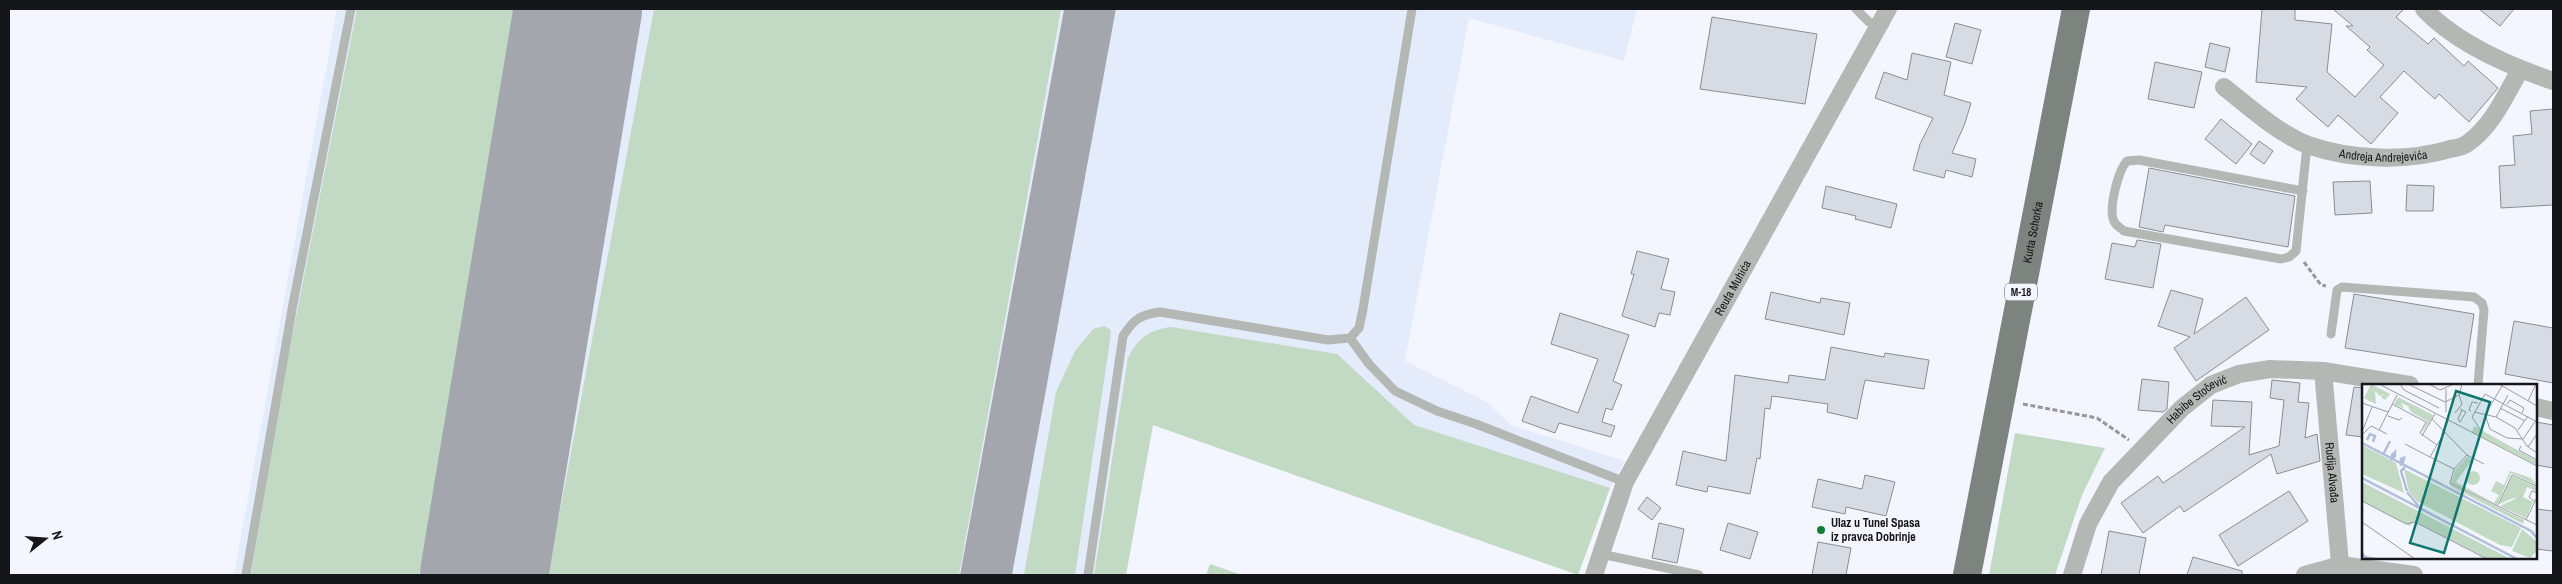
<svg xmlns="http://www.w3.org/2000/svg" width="2562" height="584" viewBox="0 0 2562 584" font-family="'Archivo Narrow',sans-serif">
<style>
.built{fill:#e4ebfb}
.green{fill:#c2d9c4}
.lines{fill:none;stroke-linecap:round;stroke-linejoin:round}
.taxiway{stroke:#a4a6ad;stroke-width:51}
.runway{stroke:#a4a6ad;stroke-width:128}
.building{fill:#d7dbe4;stroke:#898d95}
.path{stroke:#94969c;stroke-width:3;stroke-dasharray:5 2.5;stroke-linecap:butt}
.lane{stroke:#b4b8b4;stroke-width:9}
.street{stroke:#b4b8b4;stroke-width:18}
.primary{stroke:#7d837e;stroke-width:28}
.poi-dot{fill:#107e34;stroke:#f3f6fe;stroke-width:2}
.labels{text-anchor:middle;stroke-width:4;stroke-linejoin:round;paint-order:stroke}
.shield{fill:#f3f6fe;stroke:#58595e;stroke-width:1}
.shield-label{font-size:11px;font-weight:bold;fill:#151619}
.street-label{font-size:12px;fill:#151619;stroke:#f3f6fe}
.poi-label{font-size:12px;font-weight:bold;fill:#151619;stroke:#f3f6fe;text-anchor:start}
.inset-river{fill:none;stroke:#b1bdda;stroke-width:2.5}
.inset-road{fill:none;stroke:#9a9ca2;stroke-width:1}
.view{fill:#0f766e;fill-opacity:0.15;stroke:#0f766e;stroke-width:2.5}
.inset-edge{fill:none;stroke:#151619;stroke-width:2.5}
</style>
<rect width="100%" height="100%" fill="#f3f6fe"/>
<path class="built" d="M337,9H1637L1624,61L1469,18L1405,361L1487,402L1511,425L1625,461L1610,488L1578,575L1153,425L1126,575H234Z"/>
<path class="green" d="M357,9H526L419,575H251L286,367Z
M654,9H1061L959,575H548Z
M1104,326L1111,330L1109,347L1075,575H1024L1056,392L1075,351L1093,329Z
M1171,327L1337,354L1414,425L1610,488L1578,575L1153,425L1126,575H1094L1128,358C1138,338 1149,330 1171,327Z
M2015,433L2105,448L2082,495L2055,575H1989Z
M1210,564L1242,575H1206Z"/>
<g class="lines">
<path class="taxiway" d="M577,11L578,9
M986,575L1090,9"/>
<path class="runway" d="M484,575L578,9"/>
</g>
<path class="building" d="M2262,9H2295V20L2332,24L2327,72L2355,97L2384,65L2367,50L2370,47L2346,26H2353L2333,9H2404L2396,17L2428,44L2434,38L2464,66L2468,61L2498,88L2469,122L2439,94L2435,99L2404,71L2380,97L2398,113L2371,144L2338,115L2328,127L2296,99L2307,87L2256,82Z
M2479,9H2514L2500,26Z
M1712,17L1817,34L1805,104L1700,89Z
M1955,23L1981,30L1972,64L1946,57Z
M2210,43L2230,48L2225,72L2205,67Z
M1912,53L1951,62L1944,95L1971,103L1965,123L1952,153L1976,159L1972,177L1946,170L1944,178L1913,170L1920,144L1933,118L1875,98L1884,72L1907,80Z
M2155,62L2202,72L2194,108L2148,99Z
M2553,109V205L2501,208L2499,166L2515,165L2513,136L2532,134L2530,111Z
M2221,119L2252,144L2236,164L2205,139Z
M2259,141L2273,151L2264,164L2250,154Z
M2149,168L2295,196L2288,247L2165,225L2163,232L2139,227Z
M2370,181L2372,213L2335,215L2333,182Z
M2407,185L2434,186L2433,211H2406Z
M1826,186L1897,204L1891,228L1855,219L1856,216L1822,208Z
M2137,240L2161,244L2153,288L2105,279L2112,243L2135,247Z
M1637,251L1669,259L1661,289L1675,292L1670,315L1659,313L1655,327L1622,316L1634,274H1631Z
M2171,290L2203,299L2194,334L2246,297L2269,330L2196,381L2174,348L2190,337L2158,326Z
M1771,292L1820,303L1821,298L1850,303L1844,335L1765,319Z
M2354,294L2474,314L2466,367L2345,348Z
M1560,313L1629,335L1613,381L1622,385L1612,410L1606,408L1602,422L1615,426L1611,437L1559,423L1555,433L1522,421L1531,396L1578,413L1598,359L1551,344Z
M2514,321L2553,328V383L2505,374Z
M1831,347L1884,357L1885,353L1929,360L1924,389L1865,380L1857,419L1827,412L1828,404L1772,396L1770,409L1765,408L1760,459L1757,458L1750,494L1708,486L1707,492L1676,485L1683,451L1726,461L1735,375L1788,383L1789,375L1825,380Z
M2142,379L2169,382L2167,409L2163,412L2138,410Z
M2272,380L2300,383L2298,402L2309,403L2305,438L2317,434L2320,461L2277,474L2271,454L2184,512L2180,506L2143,533L2121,503L2158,476L2163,483L2245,427L2211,426L2213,400L2252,402L2249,455L2279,446L2284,400L2270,398Z
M2354,387L2363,388V437L2346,435Z
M2536,422L2553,425V468L2536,465Z
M1865,475L1895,482L1886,516L1846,507L1845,514L1812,507L1818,479L1862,489Z
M2289,491L2308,521L2238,566L2219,535Z
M1647,497L1661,508L1652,520L1638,509Z
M2536,509L2553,511V551L2536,549Z
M1659,523L1684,529L1677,563L1652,558Z
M1728,523L1758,532L1750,559L1720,550Z
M2109,531L2146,538L2139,575H2101Z
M1818,542L1851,548L1846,575H1812Z
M2193,557L2242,571V575H2187Z"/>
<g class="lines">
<path class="path" d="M2304,262L2321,285L2326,286
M2023,404L2097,418L2129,440"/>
<path class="lane" d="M1412,9L1363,309L1359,328L1350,338L1369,364L1395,391L1437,411L1476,424L1625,482
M1856,9L1869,22L1878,25
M2303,191L2139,160L2127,161C2118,171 2107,212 2115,223C2117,226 2122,229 2124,231L2281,259L2289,257L2296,251L2307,145
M2331,334L2337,290L2342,287L2474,297L2482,303L2484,310L2478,385
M1601,554L1699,575
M246,575L293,304L351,9
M1088,575L1123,336C1134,319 1140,315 1160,312L1328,340L1350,338"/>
<g class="street">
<path d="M2424,9C2456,43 2509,66 2553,81"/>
<path id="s1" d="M2224,87C2248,106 2279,134 2308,145C2350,160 2408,162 2450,149C2456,148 2463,147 2468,143C2493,125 2505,96 2520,70"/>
<path id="s2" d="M2323,371L2341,575"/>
<path d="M2536,407L2553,411"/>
<path id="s3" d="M1594,575L1625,482L1888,9"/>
<path id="s4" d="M2072,575L2088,524L2111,482L2182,408L2211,385L2239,374L2270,369L2323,371L2410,385"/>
<path d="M2305,575L2341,565L2414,575"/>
</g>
<path class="primary" id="s5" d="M1967,575L2076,9"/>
</g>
<circle class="poi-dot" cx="1821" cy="530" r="5"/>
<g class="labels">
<rect class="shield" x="2005" y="283.5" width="32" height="17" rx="4"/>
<g class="shield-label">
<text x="2021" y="296">M-18</text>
</g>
<g class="street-label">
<text dy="4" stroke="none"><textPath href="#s1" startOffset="179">Andreja Andrejevića</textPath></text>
<text dy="4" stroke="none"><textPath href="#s5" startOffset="349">Kurta Schorka</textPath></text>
<text dy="4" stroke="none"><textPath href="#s3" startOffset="320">Reufa Muhića</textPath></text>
<text dy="4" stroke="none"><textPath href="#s4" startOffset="221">Habibe Stočević</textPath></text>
<text dy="4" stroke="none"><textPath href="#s2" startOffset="102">Rudija Alvađa</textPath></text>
</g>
<g class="poi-label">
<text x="1831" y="527">Ulaz u Tunel Spasa<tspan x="1831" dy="14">iz pravca Dobrinje</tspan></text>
</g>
</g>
<g transform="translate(2362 384)">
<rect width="175" height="175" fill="#f3f6fe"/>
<path d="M9,0L28,10L23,16L19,13L22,10L18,12L13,7L14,20L7,17L2,14ZM36,13L71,31V32L59,51L65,37L49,28L46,22L39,19L42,25L32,20ZM112,42L175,77V81L110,48ZM0,61L34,79L42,109L0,90ZM106,72L110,76L94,98L132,119L137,111L129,107L134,97L142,101L148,87L169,94L175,101L149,89L135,121L89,99L93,86ZM42,85L159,144L150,163L138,161L56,118L47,108ZM104 94a7 7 0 1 1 14 0a7 7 0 1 1-14 0ZM150,92L175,103V108L165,103L161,113L171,118L164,134L138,122L153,115L154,113L137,120ZM0,98L145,173L144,175H126L52,137L48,142L44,140L0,117ZM87,99L162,136L161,140L90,103ZM160,145L174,157V168L168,174L150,167Z" fill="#c2d9c4"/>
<path class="inset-river" d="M5,56L8,50L13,52L11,58M0,59L169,147L175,154M24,65L21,71L28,57M33,68V72L30,75V71ZM42,74L41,78L39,80V75ZM43,83L39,87L45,107M0,94L155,175M45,108L59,125M0,169L3,173L13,175"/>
<path class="inset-road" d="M17,0L175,82M38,0L42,6L77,24M46,0L83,18L97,11L100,0M67,0L78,6L92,0M137,0L175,22M166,17L174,0M0,19L26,28M30,20L64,38L58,49M145,20L148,16L162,24L160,29M138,24L163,37M98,25L104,28L98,38L96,35L100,26M109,27L107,26L110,18L116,19M84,28V5M112,28L134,33L153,44L165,62L175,69M93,29L100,20L97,11M73,30L70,35L105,71L122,80M123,31L128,45L145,54L161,55M123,31L140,2M26,32L37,36L40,34M134,33L146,11M17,46L35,11M156,46L166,32M119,47L110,33L123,10L175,38M0,48L10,23M58,49L75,61L68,73L92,85L105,71M0,51L9,42L25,50M60,52L70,35M161,55L175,35M43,60L68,73M75,61L83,48M159,62L157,66L175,76M166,63L175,50M92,85L88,99L175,141M0,117L44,140L53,138L125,175M173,118L167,113L170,107L175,109M136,121L150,91L175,102M164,136L175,113M0,138L53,175"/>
<path class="view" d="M94,7L128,18L82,169L48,159Z"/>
<rect width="175" height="175" class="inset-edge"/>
</g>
<rect width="2562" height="584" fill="none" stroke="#151619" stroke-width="20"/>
<g transform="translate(45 539) rotate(73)" stroke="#f3f6fe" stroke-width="4" paint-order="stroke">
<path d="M0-4L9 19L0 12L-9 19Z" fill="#151619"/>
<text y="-8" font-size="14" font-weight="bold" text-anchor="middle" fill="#151619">N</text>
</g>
</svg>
